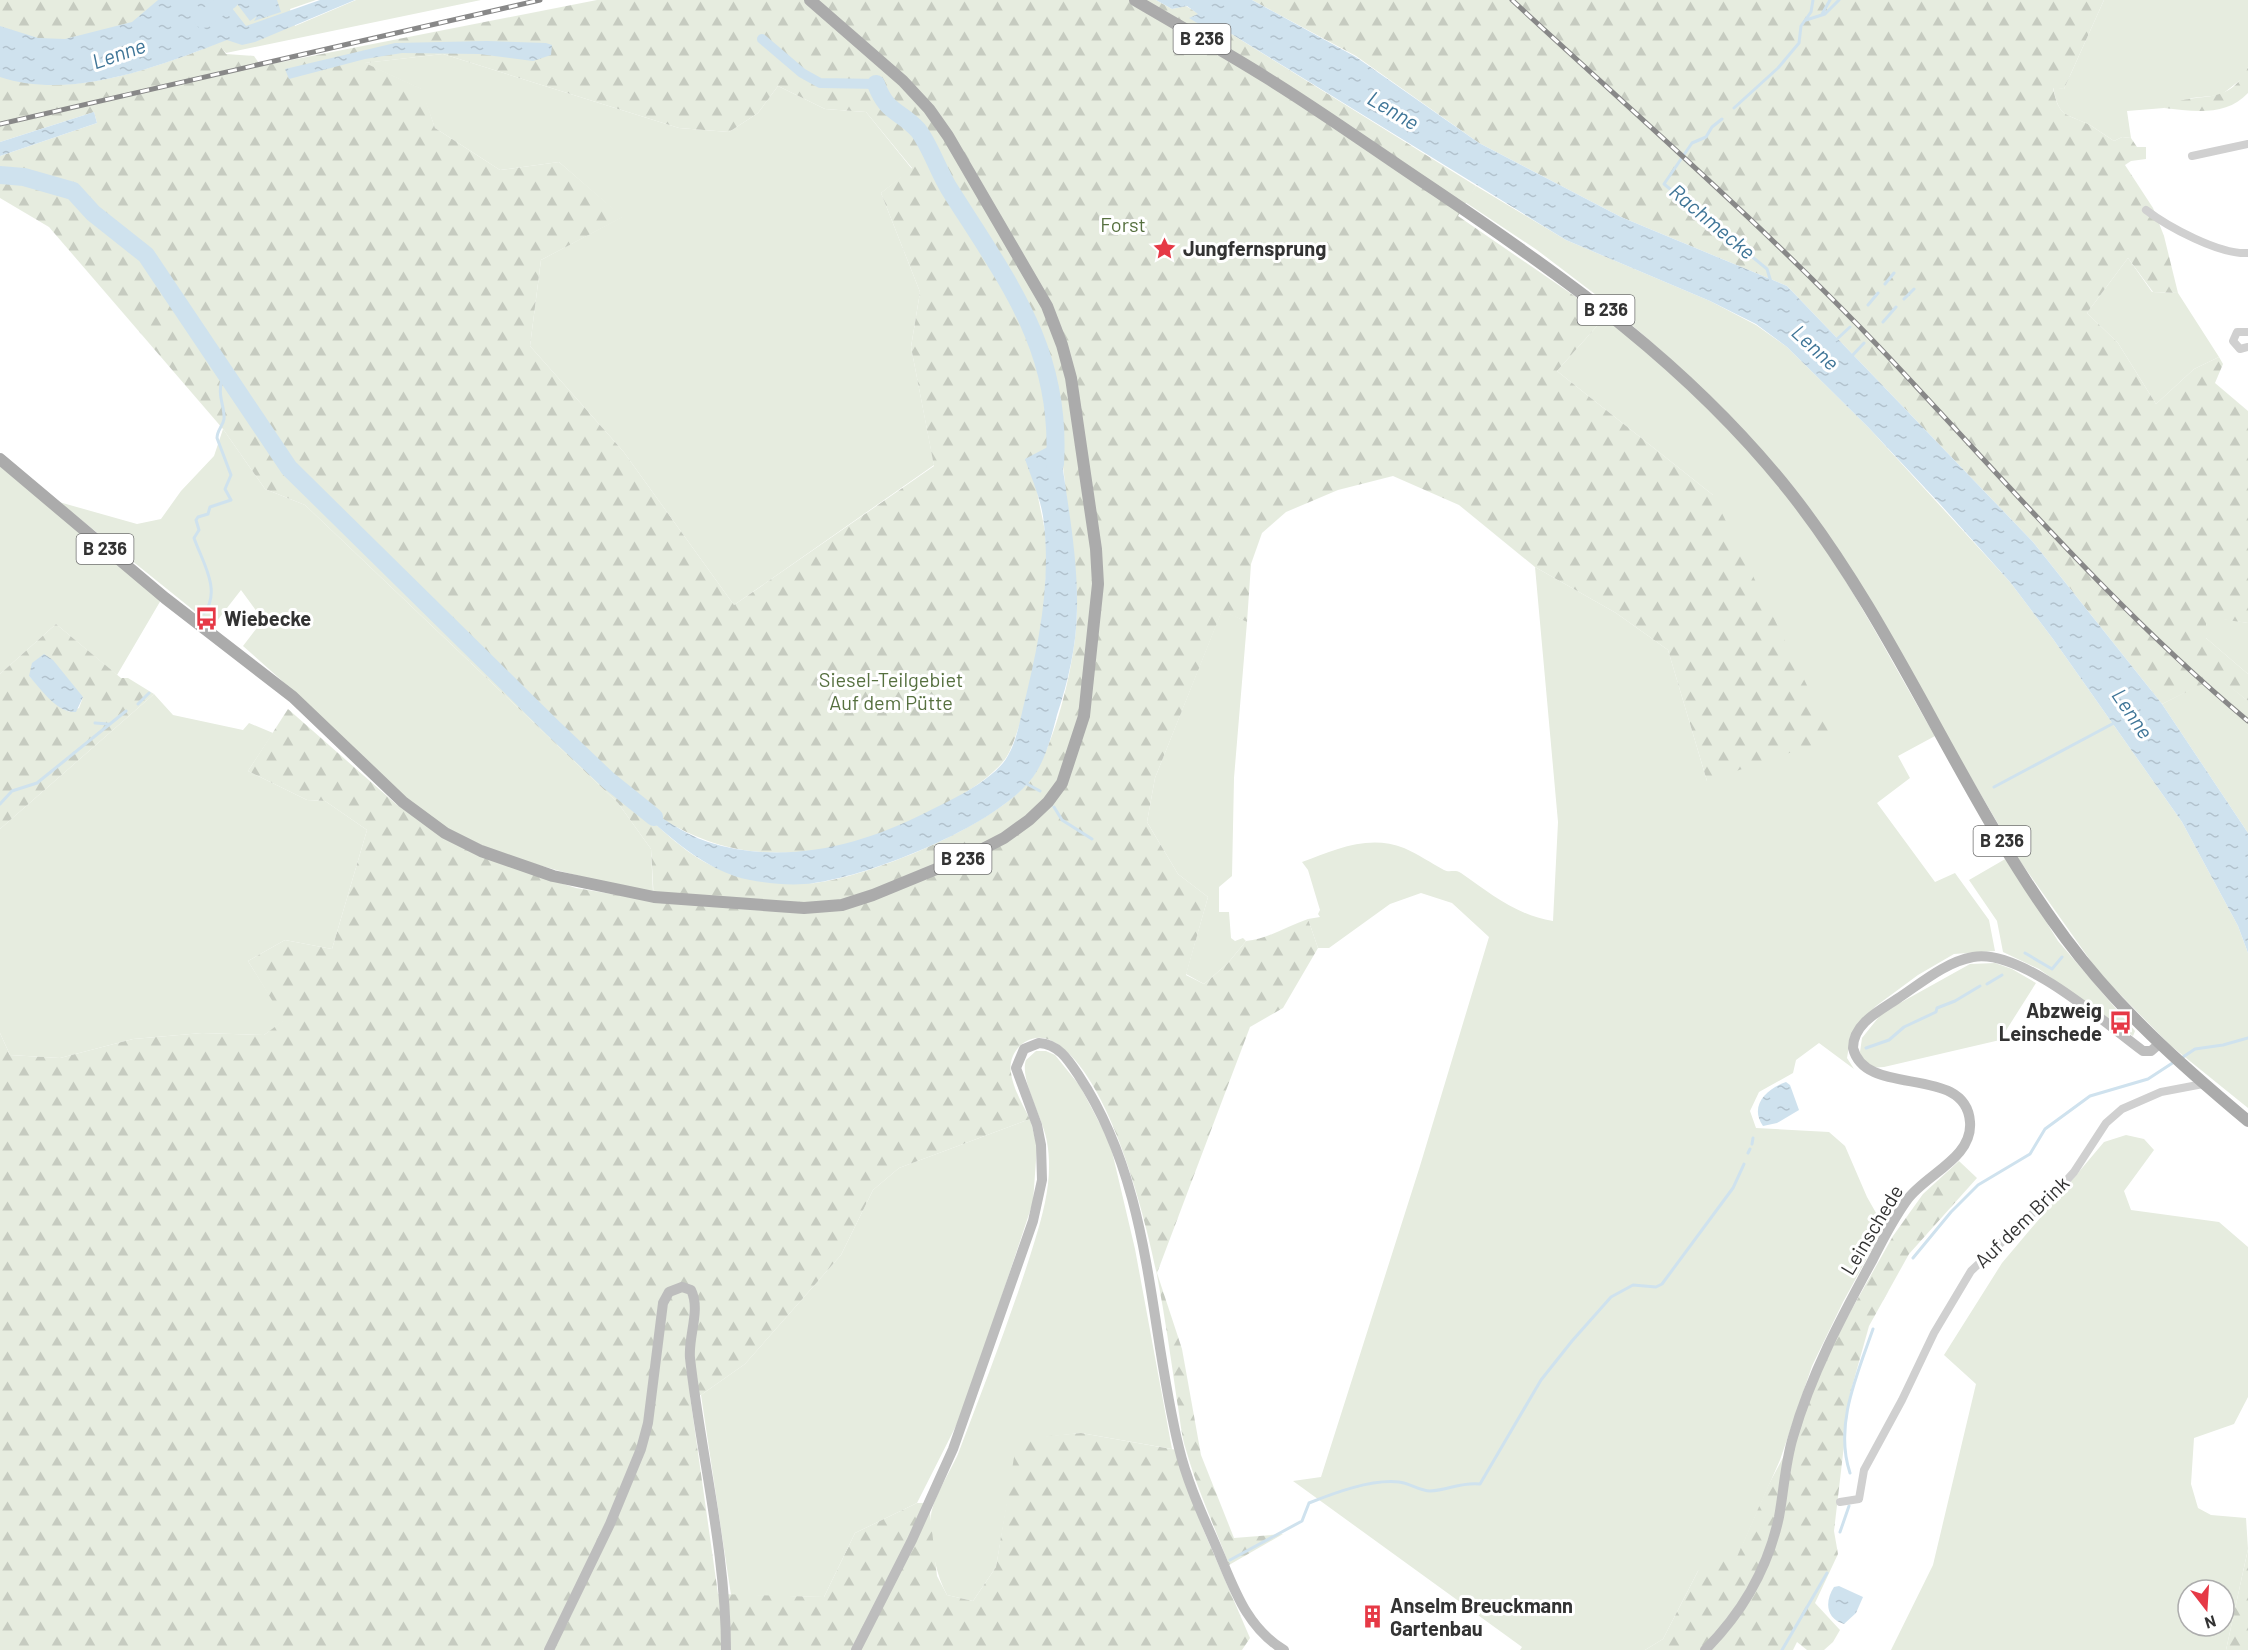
<svg xmlns="http://www.w3.org/2000/svg" width="2248" height="1650" viewBox="0 0 2248 1650" font-family="Barlow,sans-serif">
<style>
.green{fill:#e6ecdf;fill-rule:evenodd}
.forest{fill:url(#forest-firs);fill-rule:evenodd}
.water{fill:url(#water-ripples)}
.lines{fill:none;stroke-linecap:round;stroke-linejoin:round}
.stream{stroke:#cfe2ee;stroke-width:3}
.canal{stroke:#cfe2ee;stroke-width:10}
.river{stroke:#cfe2ee;stroke-width:18}
.street{stroke:#d0d0d0;stroke-width:8}
.secondary{stroke:#bdbdbd;stroke-width:10}
.primary{stroke:#ababab;stroke-width:12}
.rail-casing{stroke:#888;stroke-width:5}
.rail{stroke:#fff;stroke-width:3;stroke-dasharray:9;stroke-linecap:butt}
.labels{text-anchor:middle;stroke-width:6;stroke-linejoin:round;paint-order:stroke}
.shield{fill:#fff;stroke:#707070;stroke-width:1.5}
.shield-label{font-size:18px;font-weight:bold;fill:#333}
.park-label{font-size:20px;fill:#56703f;stroke:#fff}
.poi-label{font-size:20px;font-weight:bold;fill:#333;stroke:#fff;text-anchor:start}
.street-label{font-size:20px;fill:#333;stroke:#fff}
.water-label{font-size:21px;font-style:italic;fill:#3f7597;stroke:#fff}
</style>
<defs>
<pattern id="forest-firs" width="22" height="20" patternUnits="userSpaceOnUse" patternTransform="scale(1.5)"><rect width="22" height="20" fill="#e6ecdf"/><path d="M5 1l3.5 6h-7zM16 11l3.5 6h-7z" fill="#c6cbc0"/></pattern>
<pattern id="water-ripples" width="26" height="14" patternUnits="userSpaceOnUse" patternTransform="scale(1.5)"><rect width="26" height="14" fill="#cfe2ee"/><path d="M2 4q2-2 4 0t4 0M15 11q2-2 4 0t4 0" fill="none" stroke="#b2c2cd"/></pattern>
</defs>
<rect width="100%" height="100%" fill="#fff"/>
<path class="green" d="M0,0H316L290,9L295,26L356,0H481L226,53L218,44L0,102Z
M2104,0H2248V67L2243,78L2221,95L2192,98L2164,108L2127,111L2131,138L2122,137L2114,141C2106,136 2098,130 2090,125C2065,113 2059,118 2053,87L2064,89Z
M443,54L679,128L729,132L758,113L778,86L825,109L866,112L912,169L881,193L920,292L911,347L934,465L734,605L623,451L530,346L541,260L622,217L559,162L500,170L435,128L421,89L364,63Z
M1476,186L1566,240L1710,301L1756,325L1787,347L1868,427L2010,582L2053,639L2182,822L2238,926L2248,953V1108L2170,1045L2100,974L2020,861L1828,535L1665,354L1608,304L1537,250L1465,202Z
M2128,258L2152,292L2178,293L2219,357L2194,369L2156,404L2118,343L2087,313Z
M1605,317C1669,371 1735,429 1787,496C1844,568 1888,656 1935,736L1898,756L1910,778L1877,803L1935,882L1955,873L1989,920L1995,951L1954,954L1918,975L1876,1006L1851,1034L1847,1058L1854,1069L1819,1043L1796,1060L1793,1073L1759,1092L1750,1111L1756,1128L1829,1132L1845,1146L1867,1197L1884,1227L1843,1302L1812,1366L1780,1460L1736,1560L1698,1571L1663,1639L1645,1650H1520L1522,1647L1293,1481L1321,1477L1420,1166L1489,937L1452,903L1421,893L1390,904L1329,948H1318L1308,919L1320,917L1318,914L1320,910L1308,870L1302,862C1335,850 1368,834 1404,848C1418,854 1431,863 1444,870C1449,873 1455,869 1461,873C1491,894 1516,915 1553,921L1558,822L1535,567L1616,613L1668,650L1707,781L1713,495L1557,371Z
M223,429L265,489L305,505L618,803L651,849L653,893C584,877 513,864 450,830C413,810 383,776 353,747C317,713 281,679 243,646L263,620L241,590L213,626L59,502L137,524L161,519L181,491L214,456Z
M0,466L161,600L117,675L56,624L0,674Z
M1222,610L1247,622L1234,778L1232,876L1219,887V912H1229L1231,938L1235,941L1243,938L1246,941L1228,963L1204,984L1186,974L1208,897L1178,874L1147,822L1155,778Z
M2206,616L2248,623V674L2206,638Z
M2217,676L2248,701V833L2162,704Z
M154,694L173,715L243,730L249,723L273,733L248,771L307,800L325,801L367,830L332,949L285,940L248,961L285,1020L264,1035L202,1033L133,1039L60,1058L10,1055L0,1033V829Z
M2007,858L2058,941L2135,1031L2133,1036L2039,969L2003,952L1997,921L1969,880Z
M1995,963L2012,969L2036,983L2000,1040L1884,1067L1868,1068L1859,1059L1862,1038L1882,1013L1970,964Z
M1036,1051H1046L1055,1055L1080,1086L1110,1143L1135,1249L1172,1449L1081,1433L1018,1440L996,1567L973,1601L947,1595C935,1573 930,1542 931,1516C932,1500 951,1470 958,1454C985,1383 1013,1312 1035,1240C1045,1207 1053,1176 1047,1142C1044,1120 1019,1079 1026,1060Z
M1030,1119L1037,1146L1033,1202L964,1410L917,1503L855,1533L824,1597L731,1595L701,1395L745,1364L841,1255L873,1190L899,1168Z
M2126,1135L2144,1139L2154,1150L2124,1191L2131,1210L2219,1222L2248,1247V1397L2234,1424L2194,1438L2191,1484L2198,1508L2211,1515L2246,1518L2248,1549L2226,1650H1891L1933,1565L1976,1384L1944,1355L2002,1263L2104,1142ZM2188,1590H2224V1626H2188Z"/>
<path class="forest" d="M0,0H158L132,22L65,39L38,38L0,26Z
M597,0H1156L1172,9L1186,6L1199,14L1190,18L1205,28L1217,25L1476,186L1458,216L1605,317L1557,371L1713,495L1833,738L1707,781L1668,650L1616,613L1535,567L1459,505L1393,476L1338,490L1286,512L1262,533L1251,564L1247,622L1222,611L1155,778L1147,822L1178,874L1208,897L1186,975L1204,984L1228,963L1246,941C1268,939 1287,926 1308,919L1318,948L1283,1008L1250,1027L1157,1273L1182,1349L1201,1455L1234,1538L1283,1534L1229,1565C1215,1527 1197,1489 1186,1450C1181,1435 1180,1417 1177,1401C1171,1359 1165,1317 1157,1275C1145,1216 1108,1067 1050,1040C1030,1031 1007,1050 1011,1073C1013,1088 1023,1106 1030,1119L899,1168L873,1190L841,1255L745,1364L701,1395L690,1396L718,1594L824,1597L855,1533L917,1503H929L937,1576L947,1595L973,1601L996,1567L1017,1439L1081,1433L1177,1450L1203,1529L1250,1638L1242,1650H0V1033L10,1055L60,1058L133,1039L202,1033L264,1035L284,1020L248,961L285,940L332,949L367,830L325,801L307,800L248,771L288,709L396,804L441,836L517,869L576,888L654,901L651,849L618,803L305,505L265,489L223,429L49,227L0,198V156L97,123L94,112L0,142V77C70,99 153,69 218,43L226,54L254,56L261,66ZM443,54L679,128L729,132L758,113L778,86L825,109L866,112L912,168L881,193L920,292L911,347L934,466L734,605L623,451L530,346L541,260L623,217L559,162L500,170L435,128L422,89L365,63ZM1059,441C1064,467 1066,495 1069,522C1072,550 1077,579 1077,608C1077,654 1059,730 1037,770C1009,821 872,876 815,883C801,885 738,873 721,869C694,862 655,824 634,804C666,821 697,841 733,848C760,854 793,854 820,850C870,843 968,802 1002,763C1009,756 1013,743 1016,735C1037,676 1048,608 1046,546C1046,529 1041,514 1038,497C1036,483 1040,466 1041,452Z
M1252,0H2104L2064,89L2053,88C2059,118 2066,113 2090,125C2098,130 2106,136 2114,141L2122,137L2131,138L2137,147H2146V159L2131,161L2125,165L2153,208L2164,236L2178,293L2153,292L2128,258L2087,313L2118,343L2156,404L2194,369L2219,357L2223,364L2215,383L2248,411V623L2206,617V638L2248,674V701L2217,677L2162,704L2033,542L1787,286L1621,217L1479,143L1356,56Z
M2248,67V93C2226,117 2193,111 2164,108C2196,88 2227,110 2248,67Z
M56,624L121,678H128L154,694L0,829V674ZM29,676L83,697L79,708L70,712L61,708Z
M1959,1161L1977,1178L1909,1254L1869,1326L1850,1394L1834,1531L1838,1554L1815,1603L1840,1630L1833,1642L1824,1650H1807L1797,1642L1793,1650H1645L1663,1639L1698,1571L1723,1552L1736,1559L1769,1484L1796,1433L1821,1364L1893,1236L1923,1194Z
M2248,1549V1650H2226Z"/>
<path class="water" d="M158,0H225L223,4L228,3L246,26L320,0H355L255,42L242,45L227,40C159,66 73,101 0,77V26L38,38L65,39L132,22Z
M236,0H277L281,12L254,21L257,16L250,21L235,1Z
M1156,0H1252L1356,57L1479,143L1621,217L1787,286L2033,542L2162,704L2248,833V953L2238,926L2182,822L2053,639L2010,582L1940,504L1868,427L1787,347L1756,324L1710,301L1566,240L1217,25L1205,28L1189,18L1198,14L1187,6L1172,9Z
M487,41L546,43L552,45L551,55L533,61L479,54L402,53L365,59L289,79L285,69L395,43Z
M94,112L97,123L0,156V142Z
M1059,441C1066,496 1078,553 1077,608C1077,644 1068,682 1057,715C1052,734 1047,754 1037,771C1008,822 871,876 814,883C795,886 770,884 750,880C706,872 665,834 634,804L638,802C660,816 683,834 708,842C783,866 860,846 927,812C953,799 984,785 1003,763C1015,748 1019,725 1023,708C1038,648 1051,586 1044,524C1042,501 1032,480 1025,459Z
M44,654L53,660L83,697L76,712C58,714 41,689 29,676L32,663Z
M1786,1082L1790,1085L1799,1110L1777,1123L1763,1126C1749,1106 1766,1089 1786,1082Z
M1839,1586L1863,1597L1856,1613L1844,1624C1825,1618 1825,1601 1834,1587Z"/>
<g class="lines">
<path class="stream" d="M1822,14L1830,0
M1806,20L1825,14L1839,0
M1734,108L1778,68L1799,43L1801,26L1811,12L1813,0
M1722,119L1712,127L1706,137L1692,143L1664,184L1767,269L1771,282
M1885,284L1894,273
M1904,299L1914,289
M1868,305L1878,293
M1883,322L1896,307
M1836,340L1850,327
M1851,357L1864,343
M204,613C222,591 202,561 194,538L199,530L196,520L198,517L208,514L210,507L231,500L225,489L231,475L217,438C217,430 223,426 224,419C225,406 217,397 222,379L228,377
M138,704L149,693
M95,723L108,724
M1027,784L1040,791
M1994,787L2114,723
M0,804L12,791L37,783L126,711
M1054,807L1062,820L1092,839
M2025,953L2052,969L2062,957
M1987,984L2002,975
M1866,1048L1889,1040L1904,1027L1936,1012L1937,1008L1955,1001L1980,986
M2180,1059L2195,1049L2223,1045L2248,1038
M1752,1144L1753,1138
M1748,1153L1750,1149
M1913,1258L1951,1212L1978,1185L2030,1154L2045,1129L2090,1096L2148,1079L2174,1062
M1850,1473C1834,1425 1857,1375 1873,1329
M1840,1532L1849,1506
M1230,1560L1302,1521L1309,1503C1334,1493 1371,1479 1399,1482C1409,1483 1420,1491 1430,1491C1449,1490 1460,1482 1480,1484L1541,1380L1572,1341L1611,1297L1633,1285L1656,1287L1662,1284L1733,1188L1744,1164
M1782,1650L1827,1573"/>
<path class="canal" d="M762,39L802,73L820,83L880,84"/>
<path class="river" d="M203,19L230,0
M876,84C887,114 900,110 918,130C930,145 939,173 950,190C1008,282 1062,350 1055,464
M0,175L24,177L73,191L93,213L146,255L289,468L553,728L608,780L654,817"/>
<path class="street" d="M2192,156L2248,144
M2146,210C2168,227 2220,255 2248,253
M2248,332H2237L2233,341L2240,349L2248,347
M1840,1502L1859,1499L1864,1470L1902,1400L1934,1333L1971,1271L2059,1189L2074,1172L2106,1123L2122,1109L2161,1092L2203,1084"/>
<path class="secondary" d="M549,1650L610,1524L641,1449L648,1423L663,1303L669,1292L682,1287L691,1290C701,1310 688,1336 690,1358C701,1456 726,1551 726,1650
M856,1650L912,1540L953,1449L1033,1221L1042,1180L1041,1145L1037,1125L1016,1068L1024,1049L1039,1043C1059,1044 1069,1061 1079,1076C1153,1188 1148,1322 1179,1448C1188,1486 1206,1522 1221,1558C1236,1594 1249,1629 1284,1650
M1705,1650C1742,1613 1768,1568 1779,1517C1784,1490 1785,1463 1793,1437C1811,1374 1842,1316 1873,1259C1883,1239 1894,1218 1907,1200C1926,1174 1973,1158 1970,1122C1966,1063 1865,1099 1853,1048C1853,1024 1879,1011 1897,999C1920,984 1945,962 1973,957C2021,948 2105,1023 2143,1051H2151L2159,1044"/>
<path class="primary" d="M1135,0C1179,26 1224,51 1267,78C1324,113 1379,153 1435,190C1567,279 1690,366 1790,492C1899,630 1961,798 2066,939C2118,1009 2181,1065 2248,1121
M0,459L165,598L293,697L403,802L445,833L481,851L553,876L654,897L804,908L842,905L873,895L973,854L1004,838L1029,820L1048,802L1062,783L1084,716L1098,584L1096,549L1071,378L1062,345L1047,306L948,136L929,109L903,81L810,0"/>
<defs>
<path id="rail" d="M1512,0C1636,115 1764,226 1881,349C2000,475 2114,609 2248,721
M0,124L540,0"/>
</defs>
<use href="#rail" class="rail-casing"/>
<use href="#rail" class="rail"/>
</g>
<defs>
<symbol id="sight-bare" viewBox="-9 -9 18 18"><path d="M0-6L1.8-2.2L6-1.7L2.9 1.2L3.7 5.4L0 3.3L-3.7 5.4L-2.9 1.2L-6-1.7L-1.8-2.2Z" fill="#e63946" stroke="#fff" stroke-width="2.5" paint-order="stroke"/></symbol>
<symbol id="bus-bare" viewBox="-9 -9 18 18"><path d="M-5-6H5V4H4V6H2V4H-2V6H-4V4H-5ZM-3.5-4V0h7V-4ZM-3.5 1.2v1.5H-2V1.2ZM2 1.2v1.5H3.5V1.2Z" fill="#e63946" stroke="#fff" stroke-width="2.5" paint-order="stroke"/></symbol>
<symbol id="building-bare" viewBox="-9 -9 18 18"><path d="M-4-6H4V6H1V3H-1V6H-4ZM-2.5-4.3h1.7v1.8h-1.7ZM.8-4.3h1.7v1.8H.8ZM-2.5-1h1.7V.8h-1.7ZM.8-1h1.7V.8H.8Z" fill="#e63946" stroke="#fff" stroke-width="2.5" paint-order="stroke"/></symbol>
</defs>
<g fill-rule="evenodd">
<use href="#sight-bare" x="1148" y="232" width="33" height="33"/>
<use href="#bus-bare" x="190" y="602" width="33" height="33"/>
<use href="#bus-bare" x="2104" y="1006" width="33" height="33"/>
<use href="#building-bare" x="1356" y="1600" width="33" height="33"/>
</g>
<g class="labels">
<g class="shield">
<rect x="1173.5" y="24" width="57" height="30" rx="4.5"/>
<rect x="1577.5" y="295" width="57" height="30" rx="4.5"/>
<rect x="76.5" y="534" width="57" height="30" rx="4.5"/>
<rect x="1973.5" y="826" width="57" height="30" rx="4.5"/>
<rect x="934.5" y="844" width="57" height="30" rx="4.5"/>
</g>
<g class="shield-label">
<text x="1202" y="45">B 236</text>
<text x="1606" y="316">B 236</text>
<text x="105" y="555">B 236</text>
<text x="2002" y="847">B 236</text>
<text x="963" y="865">B 236</text>
</g>
<g class="park-label">
<text x="1123" y="232">Forst</text>
<text x="891" y="687">Siesel-Teilgebiet<tspan x="891" dy="23">Auf dem Pütte</tspan></text>
</g>
<g class="poi-label">
<text x="1183" y="256">Jungfernsprung</text>
<text x="224" y="626">Wiebecke</text>
<text x="2102" y="1018" text-anchor="end">Abzweig<tspan x="2102" dy="23">Leinschede</tspan></text>
<text x="1390" y="1613">Anselm Breuckmann<tspan x="1390" dy="23">Gartenbau</tspan></text>
</g>
<g class="street-label">
<text transform="translate(2022 1222) rotate(-44)" y="7">Auf dem Brink</text>
<text transform="translate(1872 1230) rotate(-59)" y="7">Leinschede</text>
</g>
<g class="water-label">
<text transform="translate(119 54) rotate(-19)" y="7">Lenne</text>
<text transform="translate(1393 111) rotate(31)" y="7">Lenne</text>
<text transform="translate(1712 222) rotate(40)" y="7">Rachmecke</text>
<text transform="translate(1815 348) rotate(43)" y="7">Lenne</text>
<text transform="translate(2132 714) rotate(56)" y="7">Lenne</text>
</g>
</g>
<g transform="translate(2206 1608) rotate(163)"><circle r="28" fill="#ffffff" stroke="#adadad" stroke-width="1.5"/>
<path d="M0-4.5L10 22L0 15L-10 22Z" fill="#e63946"/>
<text y="-9" font-size="16" font-weight="bold" text-anchor="middle" fill="#333333">N</text>
</g>
</svg>
